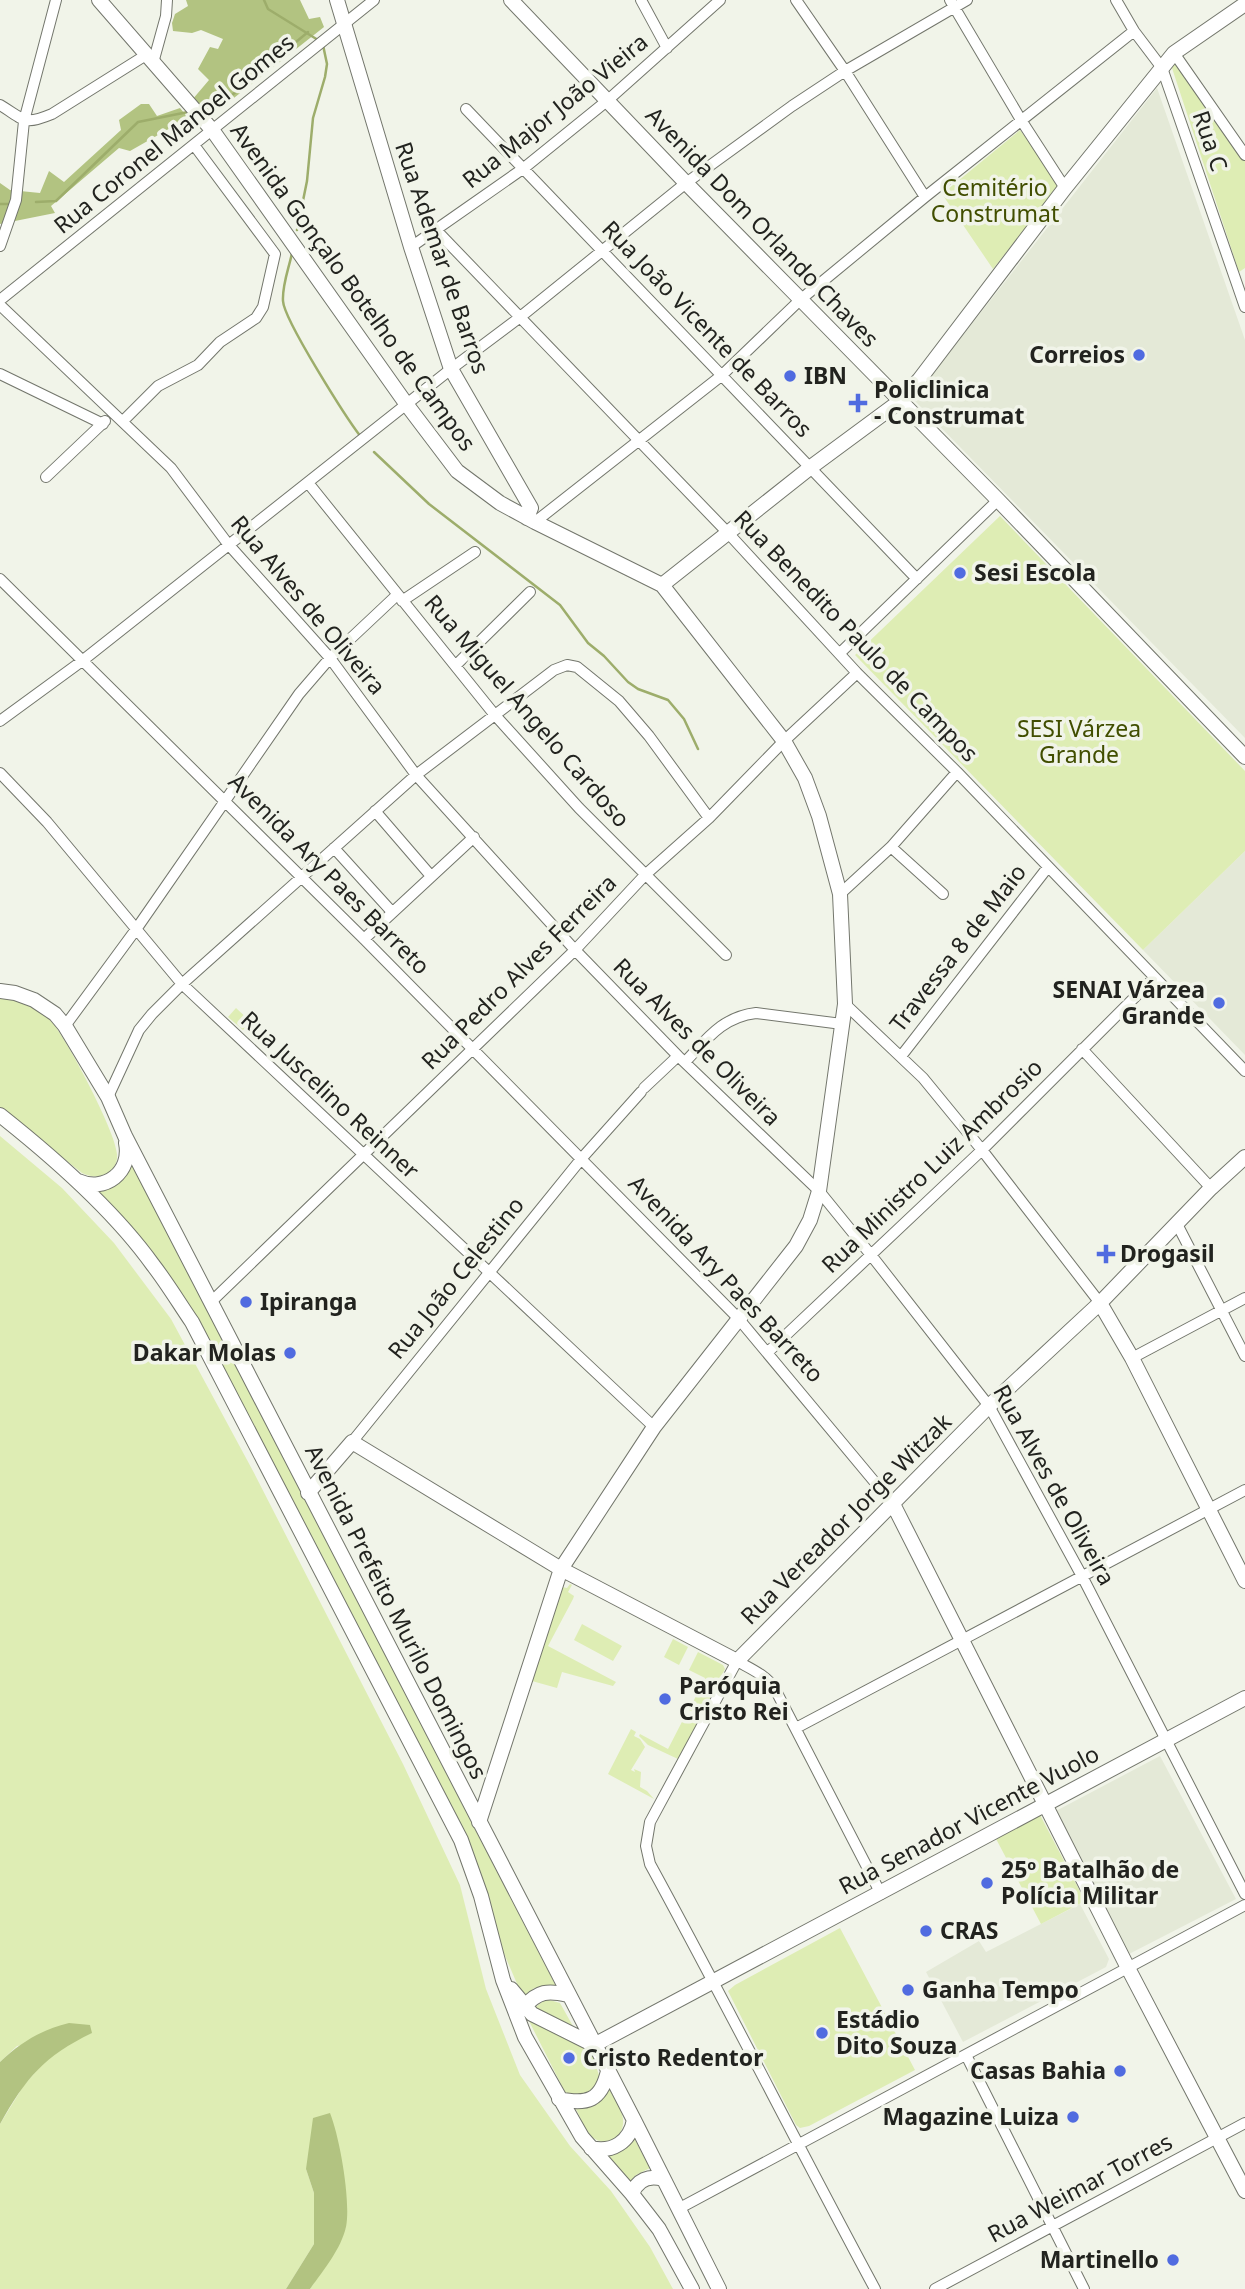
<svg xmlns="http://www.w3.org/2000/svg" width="1245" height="2289" viewBox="0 0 1245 2289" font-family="'Noto Sans',sans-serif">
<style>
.built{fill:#e4e9d7}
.green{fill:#deedb4}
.forest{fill:#b2c381}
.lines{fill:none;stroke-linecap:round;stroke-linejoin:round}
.stream{stroke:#9dad6b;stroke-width:2.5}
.street-casing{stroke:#73766c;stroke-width:12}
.secondary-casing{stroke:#73766c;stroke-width:16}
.street{stroke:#fff;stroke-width:10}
.secondary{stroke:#fff;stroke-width:14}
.poi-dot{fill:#506be0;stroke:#f1f4e9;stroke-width:2.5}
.labels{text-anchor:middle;stroke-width:7;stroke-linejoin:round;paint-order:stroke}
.street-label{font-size:23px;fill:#22231f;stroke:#f1f4e9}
.park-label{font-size:23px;fill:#414e00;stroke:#f1f4e9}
.poi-label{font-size:23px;font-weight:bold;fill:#22231f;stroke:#f1f4e9;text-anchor:start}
</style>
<rect width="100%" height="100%" fill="#f1f4e9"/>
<path class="built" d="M1157,88L1245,340V738L913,399Z
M1245,851V1055L1143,950Z
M1160,1756L1236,1899L1129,1954L1054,1812Z
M1080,1904L1109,1959L1106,1967L963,2042L926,1972L979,1941L986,1952Z"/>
<path class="green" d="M1175,63L1245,160V268L1239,272L1172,68Z
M1020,130L1060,184L993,269L942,194Z
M1000,516L1245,771V851L1143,950L855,655Z
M0,996C16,1000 33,1003 45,1014C62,1028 116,1132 117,1154C118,1162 114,1168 108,1173C99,1178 91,1177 82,1173L0,1108Z
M236,1008L251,1022L243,1030L228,1017Z
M0,1136L62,1188L114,1243L171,1319L253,1471L403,1764L460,1885L486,1989L520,2075L570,2146L611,2191L650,2247L673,2289H310L333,2253L346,2227V2198L306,2169L314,2193V2244L286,2289H0V2124L24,2085L46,2060L68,2044L91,2033L17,2046L0,2062Z
M132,1165L556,1986L534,1988L524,1998L521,1993L496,1935L486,1890L466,1839L222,1367L95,1190C112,1190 125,1182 132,1165Z
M570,1584L572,1585L568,1592L574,1596L573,1599L548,1646L616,1682L613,1686L562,1672L557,1688L532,1681L562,1587L567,1588Z
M582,1624L622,1646L613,1661L574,1640Z
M673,1639L688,1647L679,1665L664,1657Z
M698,1652L723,1665L725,1669L701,1715L689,1710L705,1678L689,1670Z
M686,1714L699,1720L678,1759L648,1745L639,1736L640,1734L668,1749Z
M631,1729L636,1732L634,1736L640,1739L645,1747L631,1770L635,1772L634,1769L641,1772L640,1787L647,1791L654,1799L608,1774Z
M1038,1811L1085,1901L1041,1924L994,1835Z
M840,1928L915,2070L809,2126L800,2128L796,2125L728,1991L735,1985Z
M546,1999L560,2003L574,2028L533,2009Z
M529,2021L570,2040L589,2046L600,2078C592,2092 581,2100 565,2092Z
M610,2088C614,2098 622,2109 623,2119C625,2139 603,2150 589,2134C584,2127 580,2117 576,2109L599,2102Z
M634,2138L650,2168L636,2175L630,2181L605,2155Z"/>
<path class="forest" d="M186,0H300L309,19L320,17L324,27L225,105L202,112L192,100L209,80L198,69L210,47L218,49L223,39L201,30L192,33L173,31L172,23L175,14L188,6Z
M141,104H149L157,116L180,108L188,118L130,151L119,148L51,206L55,213L0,224V183L10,190L40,193L49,171L64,182L121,130L119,120Z
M69,2023L90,2025L92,2033C44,2056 26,2078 0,2124V2062C21,2042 41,2030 69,2023Z
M330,2113C340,2138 351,2202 346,2227C341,2249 323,2271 310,2289H286L314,2244V2193L306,2169L313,2118Z"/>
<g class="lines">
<path class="stream" d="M264,0L268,9L318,40
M202,109L220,105L308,32
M36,202L56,201L138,122L188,112
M0,204H11
M297,230L307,181L313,118L325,77L327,64L323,45
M292,253C289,268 282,285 283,301C284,320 347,419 361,437
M374,452L429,504L560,605L588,643L604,656L628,682L638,689L668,700L684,719L698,749"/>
<defs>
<path id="street" d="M641,0L667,48
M796,0L845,71L925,197
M950,0L1021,120L1065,188
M1116,0L1134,31L1162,68L1245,307
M1174,53L1245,155
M153,63L166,16L167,0
M0,105C25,120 23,126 52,114L146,55
M466,109L917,579
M436,230L728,533L857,673L957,772L1245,1071
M0,246L16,200L24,121L56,0
M411,247L524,168L608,100L720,0
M0,300L374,0
M0,305L171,468L228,544L330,658L416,775L575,950L678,1056L819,1191L871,1255L989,1406L1083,1578L1245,1894
M0,374L103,424
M123,421L158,386L198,365L220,342L256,318L263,307L275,254L194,145
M46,477L105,421
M309,484L494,714L579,808L726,955
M535,522L721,376L800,300L925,197L1134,31
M0,579L364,939L738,1318L893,1504
M402,601L475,552
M840,653L998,500
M456,665L530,592
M0,721L82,661L451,369L519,318L686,183L792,106L845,71L967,0
M0,773L47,822L182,984L654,1427
M375,811L431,876
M891,847L943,894
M334,848L392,912
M840,894L891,847L957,772
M364,939L474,837
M845,1004L923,1078L982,1150L1100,1303
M65,1026L137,928L299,694L330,658L397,595
M1082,1049L1211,1188
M902,1055L1048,867
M685,1062C707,1039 722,1017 756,1013L842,1024
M644,1088L678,1056
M108,1097L139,1030L152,1014L182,984L416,775L554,670L567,665L577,667L619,701L649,736L709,818
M1177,1224L1245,1356
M211,1302L575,950L645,875L709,818L784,741L857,673
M768,1352L982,1150L1154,978
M1132,1358L1245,1298
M352,1442L582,1158L641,1092
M796,1728L1245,1490
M966,2055L1084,2289
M678,2209L1245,1905
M875,2289C799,2148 727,2005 650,1864L646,1846L650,1822L737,1661C751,1669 766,1675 775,1689L881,1894
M935,2289L1245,2123"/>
<path id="secondary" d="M99,0L213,131L407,405L457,471L500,503L535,522L662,585L784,741L805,778L819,816L840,894L845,1004L819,1191L810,1220L796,1246L654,1427L561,1569L479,1822
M337,0L411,247L451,369L531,508L527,518
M511,0L686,183L998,500L1245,757
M662,585L811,467L899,402L919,380L1065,188L1174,53L1245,4
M0,991L15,993L34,1000L55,1014L65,1026L108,1097L125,1136L634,2120L719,2289
M0,1115C53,1157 113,1209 153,1265C167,1283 179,1303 192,1322L461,1840L481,1896L503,1980L525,2037L582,2137L632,2194L659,2229L692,2289
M78,1181C105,1193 132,1172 126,1143
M1100,1303L1132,1358L1245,1581
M308,1493L352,1442L561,1569L737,1661L989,1406L1100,1303L1211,1188L1245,1157
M893,1504L1128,1968L1245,2191
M511,1989L532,2014L594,2045L1245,1698
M524,2007C538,1991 548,1990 568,1995
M559,2099C587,2105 601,2101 608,2071
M591,2148C612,2153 630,2142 634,2120
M632,2194C637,2180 649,2175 663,2179"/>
</defs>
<use href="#street" class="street-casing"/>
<use href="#secondary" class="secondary-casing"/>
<use href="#street" class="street"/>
<use href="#secondary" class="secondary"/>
</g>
<g class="poi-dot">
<circle cx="1139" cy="355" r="7"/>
<circle cx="790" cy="376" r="7"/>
<path d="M854.5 392.5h7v7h7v7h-7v7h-7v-7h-7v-7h7z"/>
<circle cx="960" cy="573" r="7"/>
<circle cx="1219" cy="1003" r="7"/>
<path d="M1102.5 1243.5h7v7h7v7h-7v7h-7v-7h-7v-7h7z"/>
<circle cx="246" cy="1302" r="7"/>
<circle cx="290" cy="1353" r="7"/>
<circle cx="665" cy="1699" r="7"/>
<circle cx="987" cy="1883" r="7"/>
<circle cx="926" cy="1931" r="7"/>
<circle cx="908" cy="1990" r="7"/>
<circle cx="822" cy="2033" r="7"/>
<circle cx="569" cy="2058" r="7"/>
<circle cx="1120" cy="2071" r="7"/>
<circle cx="1073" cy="2117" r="7"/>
<circle cx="1173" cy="2260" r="7"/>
</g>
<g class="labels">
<g class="street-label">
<text transform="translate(555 111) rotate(-39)" y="8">Rua Major João Vieira</text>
<text transform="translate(174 134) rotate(-39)" y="8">Rua Coronel Manoel Gomes</text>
<text transform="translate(1210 141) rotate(71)" y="8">Rua C</text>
<text transform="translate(762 227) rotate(46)" y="8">Avenida Dom Orlando Chaves</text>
<text transform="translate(442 258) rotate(71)" y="8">Rua Ademar de Barros</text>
<text transform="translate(353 287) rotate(54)" y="8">Avenida Gonçalo Botelho de Campos</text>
<text transform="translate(707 329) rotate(46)" y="8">Rua João Vicente de Barros</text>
<text transform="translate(308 605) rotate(50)" y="8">Rua Alves de Oliveira</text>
<text transform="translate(856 636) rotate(46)" y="8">Rua Benedito Paulo de Campos</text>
<text transform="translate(527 711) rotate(49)" y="8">Rua Miguel Angelo Cardoso</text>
<text transform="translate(329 874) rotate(45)" y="8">Avenida Ary Paes Barreto</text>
<text transform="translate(958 948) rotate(-52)" y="8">Travessa 8 de Maio</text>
<text transform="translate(519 972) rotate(-45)" y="8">Rua Pedro Alves Ferreira</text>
<text transform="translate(697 1042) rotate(45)" y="8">Rua Alves de Oliveira</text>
<text transform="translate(330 1095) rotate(43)" y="8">Rua Juscelino Reinner</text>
<text transform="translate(932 1166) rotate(-44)" y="8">Rua Ministro Luiz Ambrosio</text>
<text transform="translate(456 1278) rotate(-51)" y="8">Rua João Celestino</text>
<text transform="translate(726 1279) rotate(47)" y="8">Avenida Ary Paes Barreto</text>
<text transform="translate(1054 1485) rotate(61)" y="8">Rua Alves de Oliveira</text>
<text transform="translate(846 1519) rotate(-45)" y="8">Rua Vereador Jorge Witzak</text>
<text transform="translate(396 1612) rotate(63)" y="8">Avenida Prefeito Murilo Domingos</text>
<text transform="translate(969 1820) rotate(-28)" y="8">Rua Senador Vicente Vuolo</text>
<text transform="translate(1080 2188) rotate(-28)" y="8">Rua Weimar Torres</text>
</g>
<g class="park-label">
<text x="995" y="196">Cemitério<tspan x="995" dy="26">Construmat</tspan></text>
<text x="1079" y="737">SESI Várzea<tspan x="1079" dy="26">Grande</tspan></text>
</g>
<g class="poi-label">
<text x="1125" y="363" text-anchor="end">Correios</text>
<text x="804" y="384">IBN</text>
<text x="874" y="398">Policlinica<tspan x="874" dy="26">- Construmat</tspan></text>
<text x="974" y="581">Sesi Escola</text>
<text x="1205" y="998" text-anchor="end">SENAI Várzea<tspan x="1205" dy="26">Grande</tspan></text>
<text x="1120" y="1262">Drogasil</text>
<text x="260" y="1310">Ipiranga</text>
<text x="276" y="1361" text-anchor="end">Dakar Molas</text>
<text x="679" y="1694">Paróquia<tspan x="679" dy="26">Cristo Rei</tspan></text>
<text x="1001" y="1878">25º Batalhão de<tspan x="1001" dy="26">Polícia Militar</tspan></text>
<text x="940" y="1939">CRAS</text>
<text x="922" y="1998">Ganha Tempo</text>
<text x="836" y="2028">Estádio<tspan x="836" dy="26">Dito Souza</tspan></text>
<text x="583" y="2066">Cristo Redentor</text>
<text x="1106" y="2079" text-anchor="end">Casas Bahia</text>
<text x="1059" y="2125" text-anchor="end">Magazine Luiza</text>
<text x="1159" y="2268" text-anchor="end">Martinello</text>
</g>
</g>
</svg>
